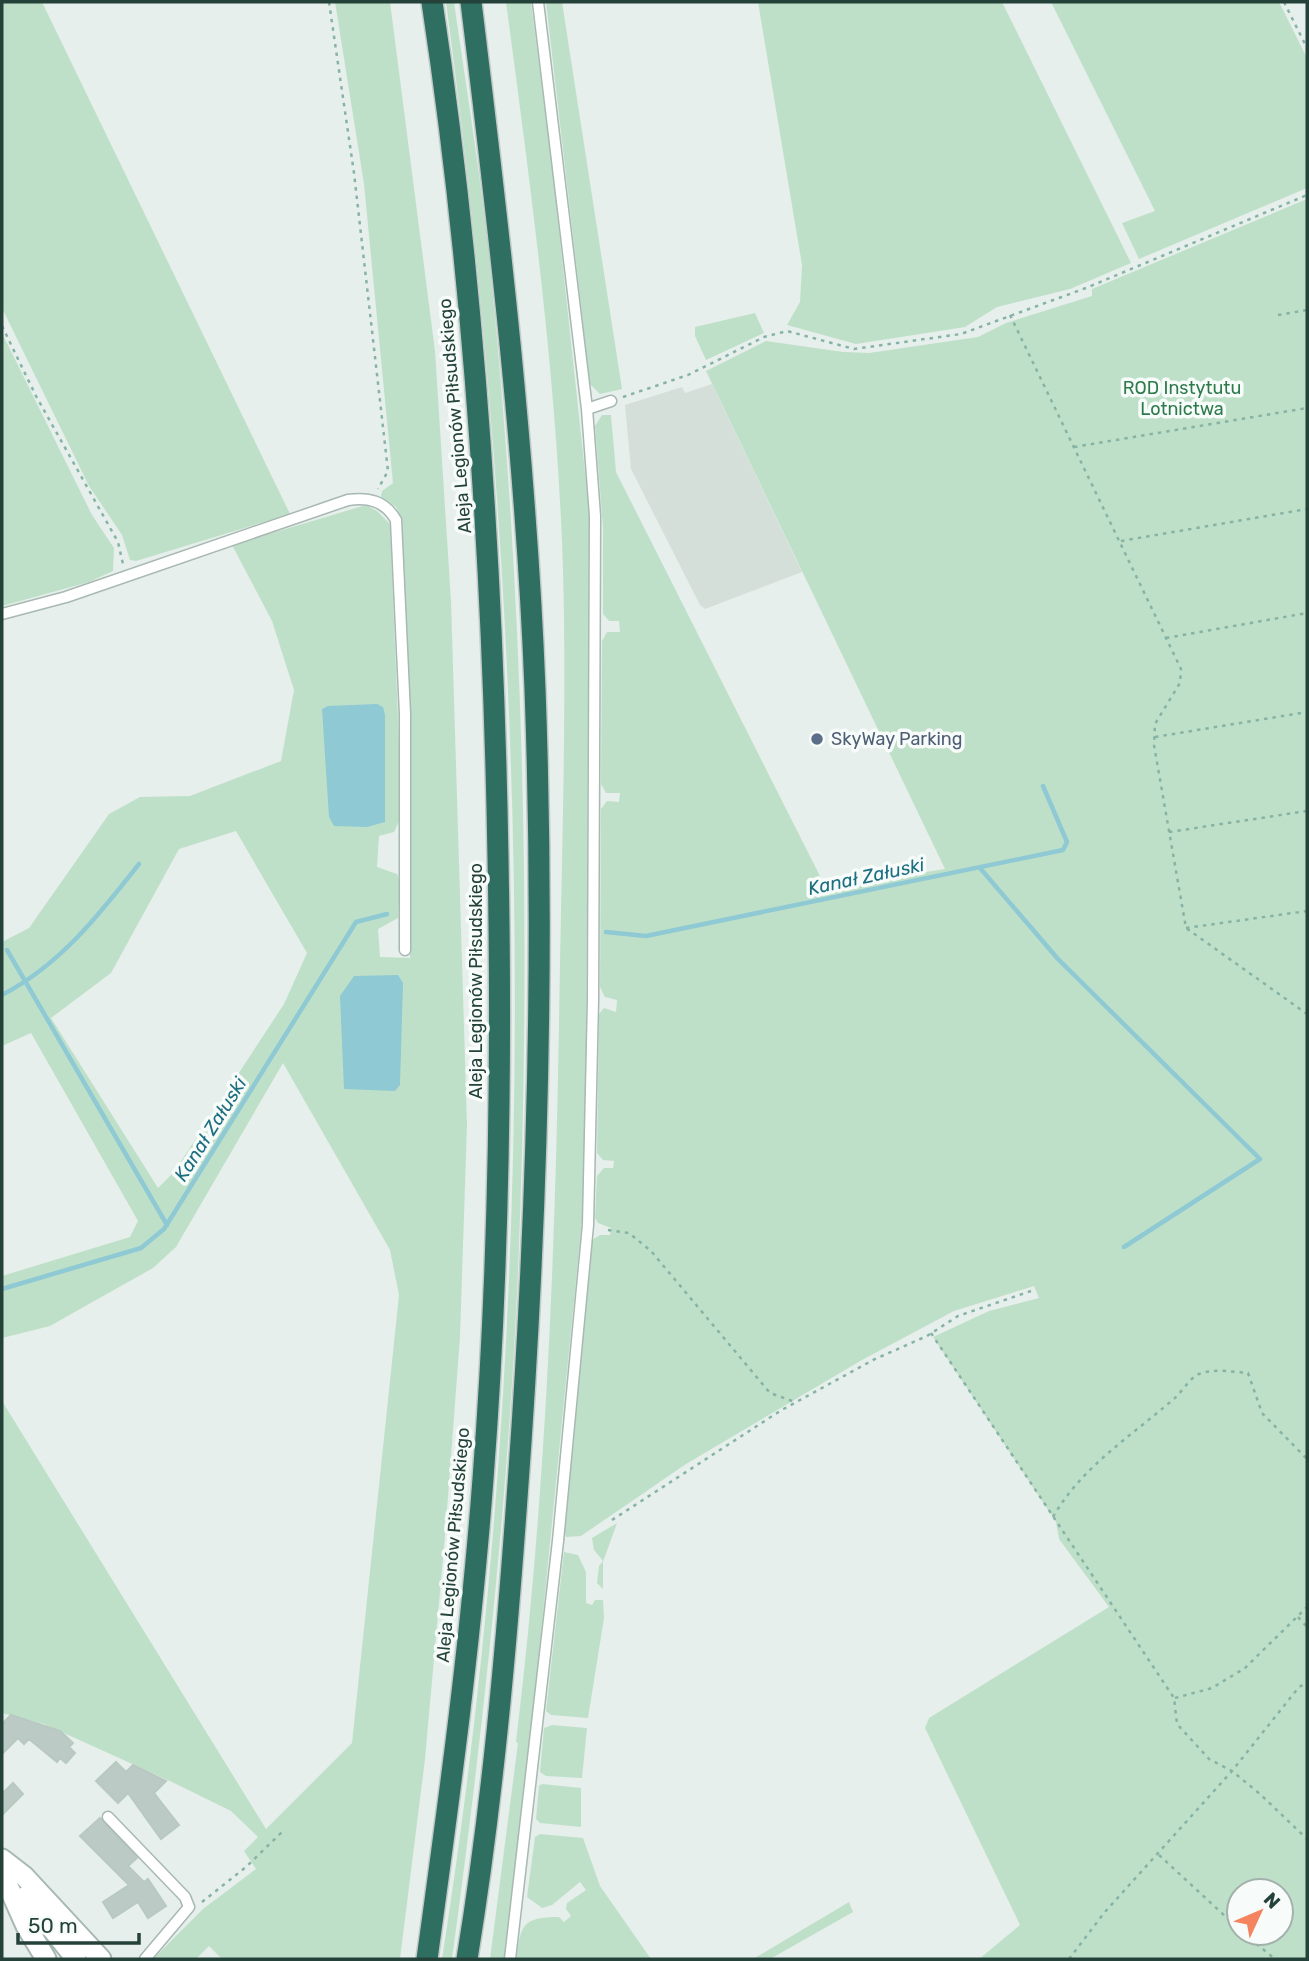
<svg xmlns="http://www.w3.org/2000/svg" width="1309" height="1961" viewBox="0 0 1309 1961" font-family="Rubik,sans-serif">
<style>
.built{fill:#d4dfda}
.green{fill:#bfe0c8;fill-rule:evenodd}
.water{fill:#8ec9d4}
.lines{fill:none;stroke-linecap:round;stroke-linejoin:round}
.stream{stroke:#8ec9d4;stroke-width:4.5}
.building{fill:#bbcac4;stroke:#b8c9c2;stroke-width:2}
.lane-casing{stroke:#a8b8b2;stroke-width:13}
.street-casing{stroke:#a8b8b2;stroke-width:23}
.highway-casing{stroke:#c2cac8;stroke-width:24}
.path{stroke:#86b3a5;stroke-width:2.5;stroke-dasharray:3.5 5;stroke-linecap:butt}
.lane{stroke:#fff;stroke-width:10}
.street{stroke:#fff;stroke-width:19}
.highway{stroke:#2f6f62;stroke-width:21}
.service-dot{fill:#5c6f8a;stroke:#f7fbf9;stroke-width:2.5}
.labels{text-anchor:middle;stroke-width:7;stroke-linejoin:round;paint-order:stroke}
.park-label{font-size:18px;fill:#2d7a4b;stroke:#f7fbf9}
.street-label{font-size:18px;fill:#24423a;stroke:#f7fbf9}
.service-label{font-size:18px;fill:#4e5e75;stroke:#f7fbf9;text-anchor:start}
.water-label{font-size:19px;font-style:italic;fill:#1c6f80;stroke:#f7fbf9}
</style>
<rect width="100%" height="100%" fill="#e6efeb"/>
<path class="built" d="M712,384L802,572L705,609L700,605L631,469L625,405L682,387L685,393Z"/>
<path class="green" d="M2,2H42L290,514L136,561L130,560L122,535L89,486L2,308Z
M335,2H390L435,351L451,601L467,1125L460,1337L445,1536L425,1759L400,1959H222L209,1946L196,1959H153L203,1909L256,1869L244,1851L258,1837L231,1811L172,1782L44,1724L2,1713V1401L266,1829L352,1743L399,1295L390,1250L283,1063L176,1247L153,1268L50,1326L2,1338V1276L130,1237L138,1221L31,1033L2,1046V942L29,928L109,814L140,797L190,796L281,761L294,690L272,621L232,545L366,505L377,511L390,524L402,815L394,832L379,836L377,867L397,874L400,883L398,918L378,929L380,957L410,958L408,655L402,519L396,507L381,497L382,491L393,483L364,184ZM236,831L307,953L284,1004L174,1172L158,1188L51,1018L111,973L179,849Z
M446,2H454C466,86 480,171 489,256C524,593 532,933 518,1272C508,1502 483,1731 452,1959H442C544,1311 533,651 446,2Z
M506,2H531L552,165L589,509L586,1111L582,1220L518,1866L505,1959H490L518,1743L516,1742C545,1504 555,1264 559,1024C561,873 567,720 563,569C557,379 531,190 506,2Z
M546,2H562L622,389L600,394L590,384Z
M758,2H1002L1131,263L1070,289L997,307L965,327L856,344L787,325L800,302L802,265Z
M1051,2H1279L1307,58V188L1139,259L1122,223L1155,211Z
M1307,199V1959H979L1020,1925L925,1728L929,1718L1109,1607L1059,1539L1056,1522L933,1337L989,1311L1039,1298L1034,1286L954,1311L862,1360L686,1464L581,1536L566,1537L564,1529L592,1240L600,1235H610L611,1228L598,1223L595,1218L597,1176L604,1168H613L614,1161L603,1160L597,1153L599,1014L604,1008L616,1012L617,1000L605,997L600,987L601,809L607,801L619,802L620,793H606L601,784L602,641L607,632H620L619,621H609L603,614V527L595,426L602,415H611L616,472L826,888L945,869L706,371L766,341L843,352L869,353L978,337L1006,323L1092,296V289ZM1239,1891H1281V1933H1239Z
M755,313L764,333L706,360L695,336V327Z
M2,333L92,515L114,548L113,571L89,582L2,606Z
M617,1523L603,1562V1589L597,1583L599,1566L603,1561L594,1550L592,1538Z
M564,1552L578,1555L586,1572V1603L592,1605L595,1600H603L604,1618L588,1718L551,1715L546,1711Z
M552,1725L587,1728L582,1778L546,1776L540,1772L544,1728Z
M542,1784L581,1788V1827L540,1823L536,1819L539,1786Z
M540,1834L583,1838L600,1886L651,1959H516C521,1925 522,1917 559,1917L564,1922L571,1916L566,1909L567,1903L586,1890L580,1882L552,1905L542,1908L527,1897L535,1837Z
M849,1902L853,1912L770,1959H753Z"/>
<path class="water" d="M377,704L383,707L385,715V822L367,827L334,826L329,817L322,709L328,706Z
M398,975L403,983L400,1085L395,1091L344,1089L340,996L354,976Z"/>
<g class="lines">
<path class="stream" d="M980,868L1058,959L1260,1159L1124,1247
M606,932L646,936L1063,850L1067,842L1043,786
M7,950L167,1225
M2,995C60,965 99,915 139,864
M2,1289L141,1248L164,1229L356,922L387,914"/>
</g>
<path class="building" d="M11,1715L60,1731L73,1743L69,1747L75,1753L66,1763L60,1758L57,1762L29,1739L24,1744L18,1738L2,1754V1724Z
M116,1762L126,1772L133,1765L166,1781L154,1793L179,1825L161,1839L128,1793L118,1803L96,1781Z
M13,1783L23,1794L2,1815V1794Z
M100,1818L137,1858L128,1866L144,1882L148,1879L166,1906L148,1918L138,1902L113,1918L103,1902L129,1885L80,1836Z"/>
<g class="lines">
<defs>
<path id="lane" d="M587,409L611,401
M2,614L66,597L348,500C369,497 385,501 396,520L405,714V950
M108,1817L185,1897L189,1907L145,1959
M510,1959L558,1541L588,1225L593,1000L595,516L587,409L538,2"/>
<path id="street" d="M2,1859L24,1876L101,1959
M2,1872L26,1926L46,1959
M26,1896L76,1959"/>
<path id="highway" d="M427,1959C449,1800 471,1640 483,1479C499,1272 502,1065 498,857C493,571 475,285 432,2
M467,1959C492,1807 506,1652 517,1498C537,1229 545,959 535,689C526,459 499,230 471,2"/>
</defs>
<use href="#lane" class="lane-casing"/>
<use href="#street" class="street-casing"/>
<use href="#highway" class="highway-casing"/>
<path class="path" d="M329,2L354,173L388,471L378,489
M1284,2L1307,48
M1010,315L1181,669L1180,683L1155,724L1154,745L1186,928L1307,1014
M1278,315L1307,310
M2,326L36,396L118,542L123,564
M623,397L688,375L764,337L787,331L854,349L961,334L1086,288L1307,195
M1074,447L1307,408
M1121,541L1307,509
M1166,638L1307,613
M1155,737L1307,712
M1169,832L1307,811
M1186,928L1307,911
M608,1230L629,1233L651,1251L770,1393L795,1402
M931,1333L1174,1698L1177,1724L1209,1759L1232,1771L1260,1794L1307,1839
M1053,1517C1082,1466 1133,1435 1176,1397C1183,1390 1191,1377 1199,1374C1214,1368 1232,1372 1248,1373L1262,1413L1307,1459
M612,1520L780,1411L873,1360L927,1336L958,1316L1034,1290
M1298,1617L1307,1627
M1175,1698L1212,1688L1245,1668L1307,1607
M1159,1855L1239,1929
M202,1902L246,1867L283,1831
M1243,1933L1275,1959
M1069,1959L1104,1913L1232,1771L1299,1687L1307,1683"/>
<use href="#lane" class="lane"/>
<use href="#street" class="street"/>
<use href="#highway" class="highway"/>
</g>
<circle class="service-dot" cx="817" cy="739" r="7"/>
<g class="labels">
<g class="park-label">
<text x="1182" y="394">ROD Instytutu<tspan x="1182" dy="21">Lotnictwa</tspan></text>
</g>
<g class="street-label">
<text transform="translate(455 416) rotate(-95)" y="6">Aleja Legionów Piłsudskiego</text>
<text transform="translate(476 981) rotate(-90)" y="6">Aleja Legionów Piłsudskiego</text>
<text transform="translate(453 1545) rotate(-85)" y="6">Aleja Legionów Piłsudskiego</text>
</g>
<g class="service-label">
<text x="831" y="745">SkyWay Parking</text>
</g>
<g class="water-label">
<text transform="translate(866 876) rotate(-12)" y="7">Kanał Załuski</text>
<text transform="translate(210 1129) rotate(-58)" y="7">Kanał Załuski</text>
</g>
</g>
<rect width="1309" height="1961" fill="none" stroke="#24423a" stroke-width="7"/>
<g transform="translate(1260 1912) rotate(46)"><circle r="33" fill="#f7fbf9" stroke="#a3b1ad" stroke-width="2"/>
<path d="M0-5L12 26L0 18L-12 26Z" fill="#f4845f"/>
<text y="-10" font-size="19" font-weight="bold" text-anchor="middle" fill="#24423a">N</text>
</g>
<path d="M18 1933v10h121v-10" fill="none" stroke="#24423a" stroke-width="3.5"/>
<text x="28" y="1933" font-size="21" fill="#24423a" stroke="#f7fbf9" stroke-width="5" paint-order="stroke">50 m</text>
</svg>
